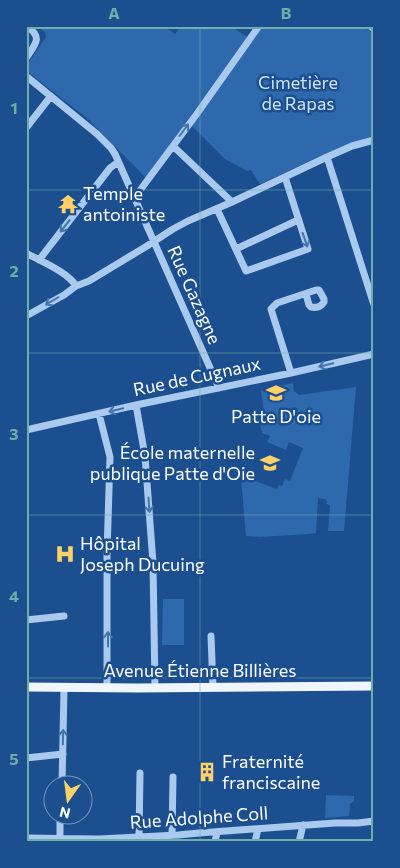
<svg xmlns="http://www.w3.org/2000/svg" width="400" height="868" viewBox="0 0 400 868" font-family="Commissioner,sans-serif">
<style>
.green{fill:#2e69ad}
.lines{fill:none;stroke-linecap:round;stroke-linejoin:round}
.minor{stroke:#a9c9ee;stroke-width:7}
.major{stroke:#f0f6ff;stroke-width:9}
.oneway{stroke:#4674ac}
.grid{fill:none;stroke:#6fada8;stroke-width:1;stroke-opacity:0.55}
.labels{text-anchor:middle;stroke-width:5;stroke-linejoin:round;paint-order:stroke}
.park-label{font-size:18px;fill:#cfe3fa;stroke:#1b4f8f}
.poi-label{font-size:18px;fill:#fff;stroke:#1b4f8f;text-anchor:start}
.street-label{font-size:18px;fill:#fff;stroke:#1b4f8f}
.neatline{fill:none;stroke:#6fada8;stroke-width:2}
.grid-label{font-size:16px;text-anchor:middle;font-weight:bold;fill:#6fada8}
</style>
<rect width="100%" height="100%" fill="#1b4f8f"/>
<path class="green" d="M36,26H164L175,34L181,26H231L247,37L146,178L88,119L28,72L26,69L27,65L46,37L45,32Z
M263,26H362L374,34V137C333,147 298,168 260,184L251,170L247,171L225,159L192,126Z
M293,383L294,391L299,395L356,387L344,531H328L330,505L326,504L327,501L325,499L318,498L316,533L310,534L259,537L246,536L241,477L250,479L277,489L279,485L282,486L285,479L290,481L303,448L289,442L286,450L267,442L270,436L262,433V431L261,430L259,415L264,414L261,390Z
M163,599H184V645H162Z
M326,795L354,796V801L350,804L349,816L325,818Z"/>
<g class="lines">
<path class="minor" d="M26,26C44,37 35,45 26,58
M370,26L374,29
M26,76L97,134L111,148L115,154L219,388
M26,128L51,96
M173,146L232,202
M327,157L374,305
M134,197L138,193L196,115L259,26
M217,209L246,271L308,249L285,177
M236,249L298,220
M26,253C40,261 68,272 76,286
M39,260L110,168L118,162
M26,316L64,295L76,286L89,281L147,246L173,229L188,221L232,202L327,157L352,146L374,140
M291,373L271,309L277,303L316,290H319L324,299V302C321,307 316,308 311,307L309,305L306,294
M136,405L145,456L153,563L155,688
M99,414L110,457L107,553V688
M26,430L136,405L291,373L374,354
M26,620L64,616
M211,636L213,687
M26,758L63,754
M62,786L64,688
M172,835L173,777
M139,837L140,773
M26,838L99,839L178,835L199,833L335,823H358L374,821
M60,838V816
M215,842L217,832
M255,842L258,829
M299,842L303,825"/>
<path class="major" d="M26,687L138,688L374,686"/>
</g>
<defs><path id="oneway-shaft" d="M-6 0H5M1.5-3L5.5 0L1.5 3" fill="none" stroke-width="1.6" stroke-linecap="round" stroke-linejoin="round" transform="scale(1.25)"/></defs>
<g class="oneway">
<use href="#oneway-shaft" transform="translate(184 130) rotate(-53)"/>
<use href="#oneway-shaft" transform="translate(65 226) rotate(128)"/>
<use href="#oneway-shaft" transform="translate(305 240) rotate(71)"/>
<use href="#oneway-shaft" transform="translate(52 301) rotate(150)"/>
<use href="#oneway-shaft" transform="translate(326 365) rotate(167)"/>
<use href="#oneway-shaft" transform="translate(116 410) rotate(166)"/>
<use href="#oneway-shaft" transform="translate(149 505) rotate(86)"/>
<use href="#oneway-shaft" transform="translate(108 639) rotate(-90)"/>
<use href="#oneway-shaft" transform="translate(63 737) rotate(-89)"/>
</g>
<path class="grid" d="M200,26V842M26,190H374M26,353H374M26,515H374M26,678H374"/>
<defs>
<symbol id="temple-bare" viewBox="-9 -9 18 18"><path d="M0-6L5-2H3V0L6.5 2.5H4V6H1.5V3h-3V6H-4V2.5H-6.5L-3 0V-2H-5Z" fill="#ffd166" stroke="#1b4f8f" stroke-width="2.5" paint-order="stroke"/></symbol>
<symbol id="school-bare" viewBox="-9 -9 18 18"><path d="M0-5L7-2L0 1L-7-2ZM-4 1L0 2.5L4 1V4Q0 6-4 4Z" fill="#ffd166" stroke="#1b4f8f" stroke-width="2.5" paint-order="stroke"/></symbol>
<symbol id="hospital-bare" viewBox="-9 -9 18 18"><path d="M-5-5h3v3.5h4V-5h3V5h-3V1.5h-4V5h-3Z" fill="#ffd166" stroke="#1b4f8f" stroke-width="2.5" paint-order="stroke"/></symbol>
<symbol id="building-bare" viewBox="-9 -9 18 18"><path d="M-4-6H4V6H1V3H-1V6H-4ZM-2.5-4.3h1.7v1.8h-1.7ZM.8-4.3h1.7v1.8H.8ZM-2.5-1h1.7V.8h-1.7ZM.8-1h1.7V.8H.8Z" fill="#ffd166" stroke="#1b4f8f" stroke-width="2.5" paint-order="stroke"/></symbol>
</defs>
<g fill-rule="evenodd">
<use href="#temple-bare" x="54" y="190" width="28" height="28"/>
<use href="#school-bare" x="262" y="379" width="28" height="28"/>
<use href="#school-bare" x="256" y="449" width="28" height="28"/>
<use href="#hospital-bare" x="51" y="540" width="28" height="28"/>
<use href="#building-bare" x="193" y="758" width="28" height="28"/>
</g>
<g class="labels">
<g class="park-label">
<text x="298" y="89">Cimetière<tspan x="298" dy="21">de Rapas</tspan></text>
</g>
<g class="poi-label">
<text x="83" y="200">Temple<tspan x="83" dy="21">antoiniste</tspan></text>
<text x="276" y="423" text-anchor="middle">Patte D'oie</text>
<text x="255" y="459" text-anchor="end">École maternelle<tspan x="255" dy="21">publique Patte d'Oie</tspan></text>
<text x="80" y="550">Hôpital<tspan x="80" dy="21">Joseph Ducuing</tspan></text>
<text x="222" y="768">Fraternité<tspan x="222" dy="21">franciscaine</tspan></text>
</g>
<g class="street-label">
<text transform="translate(194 295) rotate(66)" y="6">Rue Gazagne</text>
<text transform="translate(197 377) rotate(-12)" y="6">Rue de Cugnaux</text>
<text x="200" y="677">Avenue Étienne Billières</text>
<text transform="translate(199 818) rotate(-4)" y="6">Rue Adolphe Coll</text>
</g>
</g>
<rect width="400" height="868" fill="none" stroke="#1b4f8f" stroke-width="55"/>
<g transform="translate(68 800) rotate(194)"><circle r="24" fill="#1b4f8f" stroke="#7695bc"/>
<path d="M0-4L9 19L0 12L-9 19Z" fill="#ffd166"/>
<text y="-8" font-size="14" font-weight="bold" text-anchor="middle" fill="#ffffff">N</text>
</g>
<rect x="28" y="28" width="344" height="812" class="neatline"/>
<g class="grid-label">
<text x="114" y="19">A</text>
<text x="286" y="19">B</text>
<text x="14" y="114">1</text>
<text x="14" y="277">2</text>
<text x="14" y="440">3</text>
<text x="14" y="602">4</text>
<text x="14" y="765">5</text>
</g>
</svg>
